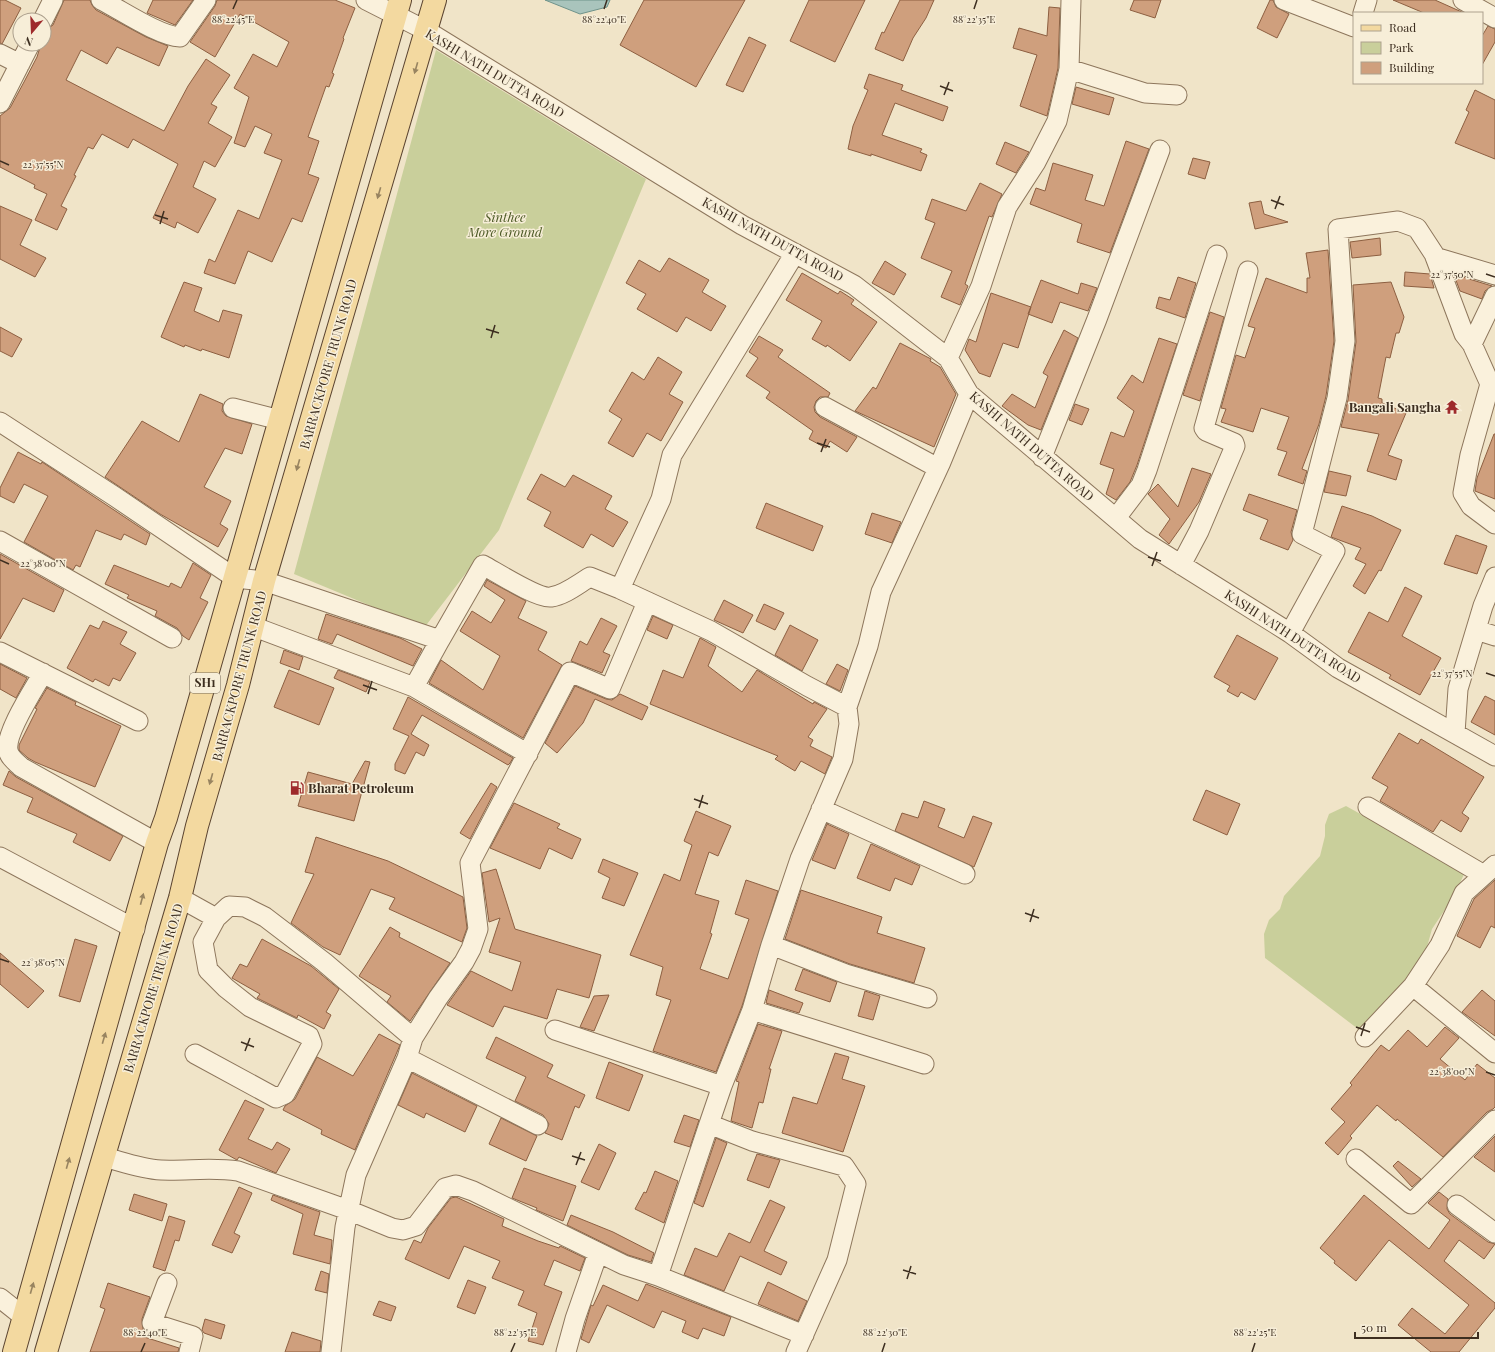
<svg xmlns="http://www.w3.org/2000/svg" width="1495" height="1352" viewBox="0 0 1495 1352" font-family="'Playfair Display',serif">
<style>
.green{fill:#c9cf9b}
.water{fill:#a9c4bc;stroke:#6f938a}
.building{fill:#cf9f7d;stroke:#8d5f41}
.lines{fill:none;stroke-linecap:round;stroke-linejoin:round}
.minor-casing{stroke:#8d765c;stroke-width:21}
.primary-casing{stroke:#5b4430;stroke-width:24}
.minor{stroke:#faf1dc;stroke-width:19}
.primary{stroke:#f3d9a0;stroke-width:22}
.oneway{fill:#988460}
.ticks{fill:none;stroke:#3d2e20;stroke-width:1.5}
.labels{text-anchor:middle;stroke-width:3;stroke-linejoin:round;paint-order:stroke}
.shield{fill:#f7eed8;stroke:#756857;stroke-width:1}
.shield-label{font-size:12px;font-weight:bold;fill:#3d2e20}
.street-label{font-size:13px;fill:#3d2e20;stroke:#f7eed8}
.park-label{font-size:13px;font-style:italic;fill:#4d5a26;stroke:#f7eed8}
.poi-label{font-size:13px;font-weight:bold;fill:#3d2e20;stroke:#f7eed8;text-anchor:end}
.ticks-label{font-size:10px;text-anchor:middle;fill:#3d2e20;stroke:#f7eed8;stroke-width:3;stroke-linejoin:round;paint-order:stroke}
</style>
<rect width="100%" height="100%" fill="#f0e4c8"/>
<path class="green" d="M436,50L646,179L499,530L424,628L294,574Z
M1346,806L1465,872L1454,896L1432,929L1427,947L1411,973L1362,1032L1265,958L1264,934L1269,920L1280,909L1284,896L1320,856L1325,836V825L1329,814Z"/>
<path class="water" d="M545,0H610L607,7L580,14Z"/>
<path class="building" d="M0,0H5L21,8L2,44L0,43Z
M64,0H90L92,5L96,10L146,37L168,46L159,66L117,47L107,64L81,50L66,80L164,131L188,86L206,59L230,75L211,104L217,107L208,123L232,137L215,167L204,161L193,187L216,199L198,233L177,222L175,228L153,218L178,164L133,139L128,148L102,134L93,149L88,147L74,175L76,176L61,206L67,209L57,230L35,220L47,194L34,188L35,185L0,167V116L10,108L24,82L37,57L41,44H44V31L53,25Z
M153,0H193L175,25L147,13Z
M217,0H335L355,8L343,38L344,39L332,73L334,74L329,87L326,86L308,137L319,141L308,174L319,178L302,222L292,218L272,262L248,251L235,284L204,273L209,259L215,262L238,210L259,219L282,160L264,153L272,134L255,126L245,147L234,143L249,97L234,88L253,54L277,67L289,42L240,14L215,57L190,42L215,6Z
M644,0H745L696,87L620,45Z
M809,0H865L835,62L790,41Z
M900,0H934L926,18L913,38L903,61L875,49L882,32L884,33Z
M1134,0H1161L1155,18L1130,10Z
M1270,0H1273L1276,7L1289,14L1277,38L1257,28Z
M1393,0H1435L1464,13H1424Z
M1049,7L1060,8L1058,68L1047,116L1020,106L1037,55L1013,48L1019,28L1047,36Z
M1488,26L1495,29V42L1482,65V36Z
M749,37L766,45L743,92L726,85Z
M869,74L903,85L901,90L948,107L943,121L895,103L882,135L922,149L920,152L927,155L921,171L871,154V156L848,149L853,126L868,90L864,88Z
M1076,87L1114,98L1109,115L1072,104Z
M1475,90L1495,100V159L1455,143L1469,112L1466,110Z
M1126,141L1149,149L1110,253L1077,242L1082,224L1030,204L1036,188L1045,191L1053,163L1093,175L1085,200L1104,206Z
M1005,142L1029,152L1016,173L996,164Z
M1193,158L1210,162L1205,179L1188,174Z
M980,183L1002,194L992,217L989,216L965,284L968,286L960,305L941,297L952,271L921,258L935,223L925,219L932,199L966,211Z
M1261,201L1264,214L1288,222L1255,229L1249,203Z
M0,206L32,220L20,245L46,258L35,277L0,259Z
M1380,238L1381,255L1352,258L1350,242Z
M1328,250L1334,341L1326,396L1319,424L1302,469L1307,471L1303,484L1278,475L1287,452L1277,449L1289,417L1261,408L1253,432L1221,422L1226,409L1221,408L1236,355L1245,358L1255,328L1248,326L1266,278L1307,293V278H1310L1306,253Z
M669,258L709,280L702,292L726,306L711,331L686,317L677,332L637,309L646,294L626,283L639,260L660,272Z
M885,261L906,274L894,295L872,283Z
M1405,272L1430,274L1434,288L1404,286Z
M802,273L838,294L840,291L854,300L851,304L877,322L850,361L827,345L826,347L812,339L822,321L786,300Z
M1454,275H1456L1492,286L1485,291L1482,299L1460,291Z
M1178,277L1196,283L1185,318L1156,308L1159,297L1170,300Z
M1041,280L1078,294L1081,283L1097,288L1088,311L1060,302L1052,323L1028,314Z
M184,282L202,288L194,311L219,322L223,310L242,315L229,358L202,349L201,351L185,345L184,347L161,337Z
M1391,282L1404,317L1399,333H1396L1390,358L1386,357L1378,398L1382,399V403L1406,413L1388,455L1402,460L1396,480L1367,471L1379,434L1341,427L1348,400L1356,342L1353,285Z
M991,293L1031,307L1018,348L1003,343L990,377L979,373L965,350L969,339L976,342Z
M1210,312L1224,317L1200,401L1183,395Z
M0,327L22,339L12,357L0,351Z
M1064,330L1078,338L1041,430L1028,425L1002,406L1012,394L1035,408L1048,376L1043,373Z
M759,336L783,350L778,357L830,393L828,397H820L816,401L814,407L815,412L820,417L857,437L847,452L830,441L826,448L809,439L813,431L766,398L770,392L746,376L758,358L749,352Z
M1159,338L1177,344L1137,465L1130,482L1116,500L1106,494L1114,469L1100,464L1111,432L1124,437L1134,411L1117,398L1132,375L1143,383Z
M900,343L931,359L930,361L940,367L956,394L934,447L855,411L873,387L876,389Z
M658,357L682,372L669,394L683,402L661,441L647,433L633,457L608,443L622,419L609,411L632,372L644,380Z
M200,394L223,404L222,411L226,416L252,424L242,454L225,448L204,487L231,501L220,524L228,529L218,547L160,514L105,477L142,421L179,442Z
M1075,404L1089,409L1082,425L1069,420Z
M1494,434H1495V499L1475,491L1477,478Z
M18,452L41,464L42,462L150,534L146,545L124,534L121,540L96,530L80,567L76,565L73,570L24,542L48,496L24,484L14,503L0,496V488Z
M1192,468L1211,474L1199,502L1169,544L1159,535L1170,519L1148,494L1158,484L1178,507Z
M1329,471L1351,476L1346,496L1324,492Z
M541,474L565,487L573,475L612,496L605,509L628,522L613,547L591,534L583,548L544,526L551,512L527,499Z
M1249,494L1297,510L1291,532L1293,540L1288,550L1260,539L1268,520L1243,510Z
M766,503L823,526L813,551L756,528Z
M1342,506L1372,516L1401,530L1381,571L1379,570L1365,594L1353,586L1366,564L1355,559L1361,548L1331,537Z
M872,513L901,522L892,543L865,534Z
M1456,535L1487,546L1477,574L1444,564Z
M0,554L64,590L54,612L23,598L0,639Z
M193,563L211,575L200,598L208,602L189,640L183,636L177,628L155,616L157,611L127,598L129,595L105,584L114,565L169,587L171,583L181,588Z
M487,580L526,601L518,618L547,632L538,650L562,665L523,738L429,683L441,660L483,690L500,656L460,631L472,611L491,623L505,600L484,586Z
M1405,587L1422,596L1402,636L1441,658L1420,695L1389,678L1391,675L1348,652L1369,612L1388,622Z
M724,600L753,615L743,633L714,620Z
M764,604L784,613L775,630L756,621Z
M326,614L400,638L422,649L413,666L337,634L332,644L318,639Z
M653,616L673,625L667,639L647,630Z
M601,618L617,626L603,652L610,655L602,673L571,661L580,641L587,645Z
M103,621L127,632L120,644L136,653L120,681L113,678L109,686L95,679L93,682L67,668L90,625L99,629Z
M790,625L818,640L802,671L775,655Z
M1237,635L1278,658L1255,700L1241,692L1238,697L1227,691L1230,686L1214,677Z
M700,638L716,647L708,666L742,692L757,670L813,704L814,702L827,709L808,737L813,740L810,746L832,757L825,774L801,761L795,771L775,759L778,756L650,704L663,670L683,678Z
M284,650L303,657L299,670L280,663Z
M0,664L27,678L16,698L0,689Z
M837,664L848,670L840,691L826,684Z
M289,670L334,688L319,725L274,707Z
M338,670L370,682L366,692L334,678Z
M575,686L606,699L612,700L620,694L648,707L642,720L595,699L583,723L557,753L545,743Z
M47,688L76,702L75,705L121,726L95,787L35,762L28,758L19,750V745L37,709L35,708Z
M1485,696L1495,701V735L1471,722Z
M408,697L513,758L510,763L508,765L422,715L411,734L429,745L424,756L416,752L405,774L395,770V764L409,736L393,729Z
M1399,733L1418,744L1421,739L1484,777L1462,813L1469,818L1461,832L1441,820L1433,832L1380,801L1388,787L1372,778Z
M365,761L370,762L354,821L298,806L308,772L352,784Z
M9,771L16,777L123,836L110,861L73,842L77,834L27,812L33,798L3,785Z
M491,783L497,787L470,839L460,833Z
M1206,790L1240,804L1227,835L1193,820Z
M924,801L945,809L938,827L964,838L973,816L992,823L974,867L895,831L902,813L918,818Z
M514,803L560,824L557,828L581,839L572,859L549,848L540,869L490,848Z
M696,811L731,826L718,856L709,852L695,894L719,901L710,933L712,934L700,969L728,979L749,919L735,914L746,880L778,891L742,1006L716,1072L653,1051L671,1000L656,995L663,967L630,955L664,874L680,881L692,845L684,841Z
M827,824L849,834L835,869L812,860Z
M316,837L388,861L463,897L467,928L462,942L389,909L395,898L371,889L340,955L323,947L291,923L314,874L305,872Z
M871,844L920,866L912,885L895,878L890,891L857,878Z
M603,859L638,873L624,906L602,898L610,878L598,872Z
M496,869L515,929L601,955L589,998L557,989L547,1019L504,1006L493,1027L447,1005L471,971L512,991L521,962L489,952L500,918L489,922L482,873Z
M1495,880V928L1491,926L1480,948L1457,936L1474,899Z
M801,890L882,917L877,933L925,948L914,983L850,964L785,939Z
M390,927L400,933L399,937L450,963L410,1021L387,1002L391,996L359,976Z
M75,939L97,946L80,1002L59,996Z
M262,939L311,966L339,989L326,1012L331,1015L324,1029L298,1015L297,1018L257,998L260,994L232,978L240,964L247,967Z
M0,953L44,991L28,1008L0,984Z
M803,969L837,982L830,1002L795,990Z
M769,990L803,1003L799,1013L766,1003Z
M1482,990L1495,1001V1036L1462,1012Z
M865,991L880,996L873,1020L858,1016Z
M609,995L594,1031L580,1027L594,996Z
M758,1024L782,1031L769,1069H771L763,1103L759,1102L752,1128L731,1121L739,1082L736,1081Z
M1445,1027L1459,1038L1440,1059L1465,1080L1477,1064L1495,1078V1107L1493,1109L1487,1112L1443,1157L1397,1119L1396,1121L1377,1105L1350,1136L1352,1138L1338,1155L1325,1143L1345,1122L1331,1109L1352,1085L1350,1083L1381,1045L1389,1051L1408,1030L1427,1047Z
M379,1034L400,1045L355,1150L321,1134L322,1130L283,1110L285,1106L295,1099L317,1057L353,1076Z
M496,1037L553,1065L547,1077L585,1095L579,1108L575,1106L562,1140L545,1133L549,1124L543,1115L515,1101L526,1077L486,1058Z
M835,1053L849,1057L842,1079L865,1086L843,1152L782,1133L793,1097L817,1104Z
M609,1062L643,1075L629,1111L596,1098Z
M412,1073L477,1106L465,1132L426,1113L424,1118L398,1105Z
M245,1100L264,1109L248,1139L272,1150L277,1142L290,1149L276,1173L239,1157L237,1160L219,1150Z
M684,1115L699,1120L690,1147L674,1142Z
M501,1118L537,1136L526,1161L489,1144Z
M1495,1136V1172L1474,1157Z
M716,1138L727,1143L703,1207L694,1203Z
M599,1144L616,1153L599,1190L581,1182Z
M757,1154L780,1160L769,1188L747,1180Z
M1398,1161L1421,1179L1412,1187L1393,1166Z
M524,1168L576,1186L563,1221L548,1215L536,1210L537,1208L512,1198Z
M655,1171L678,1181L664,1223L635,1209L644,1192L646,1193Z
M239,1187L252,1193L234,1233L240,1236L232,1253L212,1245Z
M1439,1192L1448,1199L1447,1209L1450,1214L1488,1242L1495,1244L1484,1259L1459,1240L1444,1261L1495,1303V1308L1459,1352H1431L1398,1325L1412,1308L1445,1334L1469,1305L1389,1240L1356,1281L1334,1263L1335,1261L1320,1248L1364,1195L1429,1249L1450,1220L1428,1203Z
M134,1194L167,1204L162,1221L129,1210Z
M273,1195L320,1212L314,1235L332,1240L330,1264L293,1254L303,1214L271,1200Z
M456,1197L504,1219L502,1226L538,1241L559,1248L560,1246L585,1258L580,1271L554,1260L544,1285L562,1292L543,1345L528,1341L537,1313L518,1305L524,1291L492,1278L500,1261L464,1246L449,1279L405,1259L414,1240L421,1243L428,1228L451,1198Z
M770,1200L785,1207L764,1251L787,1262L781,1275L740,1256L724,1291L684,1275L695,1248L717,1257L729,1233L750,1243Z
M571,1215L613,1232L654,1253L651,1262L628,1255L567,1225Z
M169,1216L185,1221L179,1241L175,1240L165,1271L153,1267Z
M321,1271L329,1274L327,1293L315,1290Z
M468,1280L486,1287L475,1314L457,1307Z
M768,1282L807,1301L798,1321L758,1304Z
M108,1283L150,1297L142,1319L143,1329L141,1336L179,1348L178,1352H90L105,1309L100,1307Z
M646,1284L731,1317L724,1336L703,1328L698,1339L682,1332L686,1321L662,1311L654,1328L607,1305L589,1343L581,1339L591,1305L593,1306L603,1285L638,1301Z
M379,1301L396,1307L391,1321L373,1315Z
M205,1319L225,1325L221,1339L204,1333L202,1330Z
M292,1332L321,1341L320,1352H285Z"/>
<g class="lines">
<defs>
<path id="minor" d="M101,0C121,10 159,36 180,37L206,0
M366,0L427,31L742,225L854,285L948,358L969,394L1140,539L1290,633L1338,668L1495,756
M1284,0L1354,27
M1463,0L1495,18
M1363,13L1367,0
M43,20L53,0
M0,54L20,64
M1069,69L1145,93L1177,95
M0,103L30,44
M795,253L672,455L661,499L620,589L711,631L807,686L847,707
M1435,257L1495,275
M1472,344L1495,296
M948,358L981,286L1007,207L1036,162L1057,121L1069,69L1071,0
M825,407L938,468
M233,408L280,420
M0,422L114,496L235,578L264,581L440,640L483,565C496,572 538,599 551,597C565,595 578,584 590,577L620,589
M1042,457L1097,319L1160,150
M1116,518L1141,485L1147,470L1217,255
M0,541L172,638
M1181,565L1199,531L1235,446L1234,443L1206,431L1204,428L1248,271
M252,626L414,687L528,754
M1476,630L1495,636
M1290,633L1335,551L1302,534L1337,398L1345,341L1338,229L1398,221L1417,228L1434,254L1464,334L1472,344L1490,384L1470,455L1463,493L1471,506L1495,524
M0,652L138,721
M43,673C34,689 5,733 8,750C9,757 16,762 21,767L157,843
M414,687L440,640
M1455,733L1458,689L1483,606L1495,577
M1368,807L1484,875
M821,809L965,874
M0,857L135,929
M180,898L216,918L229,906L245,907L265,917L324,962L413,1038
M771,945L846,974L927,998
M1413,986L1495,1053
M752,1010L924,1064
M555,1030L722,1086
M1365,1037L1413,986L1440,945L1464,893L1495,865
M195,1054L276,1098L285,1094L312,1044L309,1036L250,1007L226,988L208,970L203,942L216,918
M407,1058L538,1125
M104,1157C123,1162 141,1169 161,1170C187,1171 212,1167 238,1171L348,1210L392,1228L403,1230L416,1226L445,1188L456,1185L473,1191L624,1265L658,1276L804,1335
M1356,1159L1411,1204L1495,1120
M1457,1205L1495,1233
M658,1276L709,1124
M167,1283L152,1323L193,1336L189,1352
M0,1298L24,1317
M331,1352L345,1227L356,1175L407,1058L413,1038L438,998L464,962L471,949L478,929L470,863L570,672L610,689L647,602
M566,1352L575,1319L598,1253
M796,1352L837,1260L856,1184L844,1166L752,1141L709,1124L722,1086L752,1010L771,945L800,859L843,759L849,724L847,707L868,646L881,592L941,462L969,394"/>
<path id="primary" d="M14,1352L157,843L166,818L400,0
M46,1352L180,898L197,826L238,685L264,581L435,0"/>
</defs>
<use href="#minor" class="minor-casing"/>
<use href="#primary" class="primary-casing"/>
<use href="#minor" class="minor"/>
<use href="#primary" class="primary"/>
</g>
<defs><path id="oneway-solid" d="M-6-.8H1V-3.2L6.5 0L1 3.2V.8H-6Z"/></defs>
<g class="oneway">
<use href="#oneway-solid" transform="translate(416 68) rotate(106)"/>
<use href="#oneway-solid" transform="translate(379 193) rotate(106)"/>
<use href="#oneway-solid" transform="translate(298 465) rotate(106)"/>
<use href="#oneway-solid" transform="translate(211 779) rotate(106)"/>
<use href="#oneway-solid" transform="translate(142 899) rotate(-75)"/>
<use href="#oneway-solid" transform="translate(104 1038) rotate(-74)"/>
<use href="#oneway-solid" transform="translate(68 1163) rotate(-74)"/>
<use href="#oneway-solid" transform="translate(32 1288) rotate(-74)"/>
</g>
<path class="ticks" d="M233,9L237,0M604,9L607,0M974,9L977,0M940,86L953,91M944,95L949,82M0,161L9,165M1271,200L1284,205M1275,209L1280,196M155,215L168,219M160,224L164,211M1486,274L1495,277M486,329L499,333M491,338L495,325M817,443L830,447M821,452L826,439M1148,557L1161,561M0,560L9,564M1152,566L1157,552M1486,673L1495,676M363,685L377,690M368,694L372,681M694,799L708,804M699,808L703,795M1025,913L1039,918M1030,922L1034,909M0,959L9,962M1356,1027L1370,1032M1361,1036L1365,1023M241,1042L254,1047M245,1051L250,1038M1486,1072L1495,1075M572,1156L585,1160M576,1165L581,1152M903,1270L916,1274M907,1279L911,1266M141,1352L145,1343M511,1352L515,1343M882,1352L885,1343M1252,1352L1255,1343"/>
<defs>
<symbol id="temple-bare" viewBox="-9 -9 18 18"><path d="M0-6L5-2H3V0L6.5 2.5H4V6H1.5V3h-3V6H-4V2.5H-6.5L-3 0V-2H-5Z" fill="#9e2a2b" stroke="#f7eed8" stroke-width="2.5" paint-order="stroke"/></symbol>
<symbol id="fuel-bare" viewBox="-9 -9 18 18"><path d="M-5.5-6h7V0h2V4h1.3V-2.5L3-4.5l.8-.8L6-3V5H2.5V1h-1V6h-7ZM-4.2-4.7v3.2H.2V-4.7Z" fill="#9e2a2b" stroke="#f7eed8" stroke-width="2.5" paint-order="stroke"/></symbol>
</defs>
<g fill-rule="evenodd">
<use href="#temple-bare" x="1442" y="397" width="20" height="20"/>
<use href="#fuel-bare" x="287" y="778" width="20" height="20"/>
</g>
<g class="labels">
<rect class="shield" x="190" y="673" width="30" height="20" rx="3"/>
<g class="shield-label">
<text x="205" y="687">SH1</text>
</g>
<g class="street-label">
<text transform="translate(495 73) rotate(31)" y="5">KASHI NATH DUTTA ROAD</text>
<text transform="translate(773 239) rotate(29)" y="5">KASHI NATH DUTTA ROAD</text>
<text transform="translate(328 364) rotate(-74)" y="5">BARRACKPORE TRUNK ROAD</text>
<text transform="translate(1032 446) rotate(41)" y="5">KASHI NATH DUTTA ROAD</text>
<text transform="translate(1293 636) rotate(33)" y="5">KASHI NATH DUTTA ROAD</text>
<text transform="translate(239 676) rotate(-75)" y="5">BARRACKPORE TRUNK ROAD</text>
<text transform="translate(153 988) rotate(-73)" y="5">BARRACKPORE TRUNK ROAD</text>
</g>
<g class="park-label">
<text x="505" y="222">Sinthee<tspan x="505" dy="15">More Ground</tspan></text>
</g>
<g class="poi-label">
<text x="1441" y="412">Bangali Sangha</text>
<text x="308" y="793" text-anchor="start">Bharat Petroleum</text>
</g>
</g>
<g class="ticks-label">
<text x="233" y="23">88°22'45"E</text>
<text x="604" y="23">88°22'40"E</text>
<text x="974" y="23">88°22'35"E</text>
<text x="43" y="168">22°37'55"N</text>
<text x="1452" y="278">22°37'50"N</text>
<text x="43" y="567">22°38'00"N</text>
<text x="1452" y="677">22°37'55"N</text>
<text x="43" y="966">22°38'05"N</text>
<text x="1452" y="1075">22°38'00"N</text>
<text x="145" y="1336">88°22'40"E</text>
<text x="515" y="1336">88°22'35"E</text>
<text x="885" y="1336">88°22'30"E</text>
<text x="1255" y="1336">88°22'25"E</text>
</g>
<rect x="1353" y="12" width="130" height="72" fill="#f7eed8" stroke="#ada18e"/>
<rect x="1361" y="25" width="20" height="6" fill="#f3d9a0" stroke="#ada18e"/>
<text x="1389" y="32" font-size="12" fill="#3d2e20">Road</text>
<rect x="1361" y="42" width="20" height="12" fill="#c9cf9b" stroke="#ada18e"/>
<text x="1389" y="52" font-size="12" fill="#3d2e20">Park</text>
<rect x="1361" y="62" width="20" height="12" fill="#cf9f7d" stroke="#ada18e"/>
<text x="1389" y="72" font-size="12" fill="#3d2e20">Building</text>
<g transform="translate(32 32) rotate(199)"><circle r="19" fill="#f7eed8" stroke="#ada18e"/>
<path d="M0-3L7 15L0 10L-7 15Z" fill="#9e2a2b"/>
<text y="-6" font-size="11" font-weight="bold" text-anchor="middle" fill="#3d2e20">N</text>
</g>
<path d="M1355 1332v6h123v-6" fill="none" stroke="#3d2e20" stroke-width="2"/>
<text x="1361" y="1332" font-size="12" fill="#3d2e20" stroke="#f7eed8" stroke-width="3" paint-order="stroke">50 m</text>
</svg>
